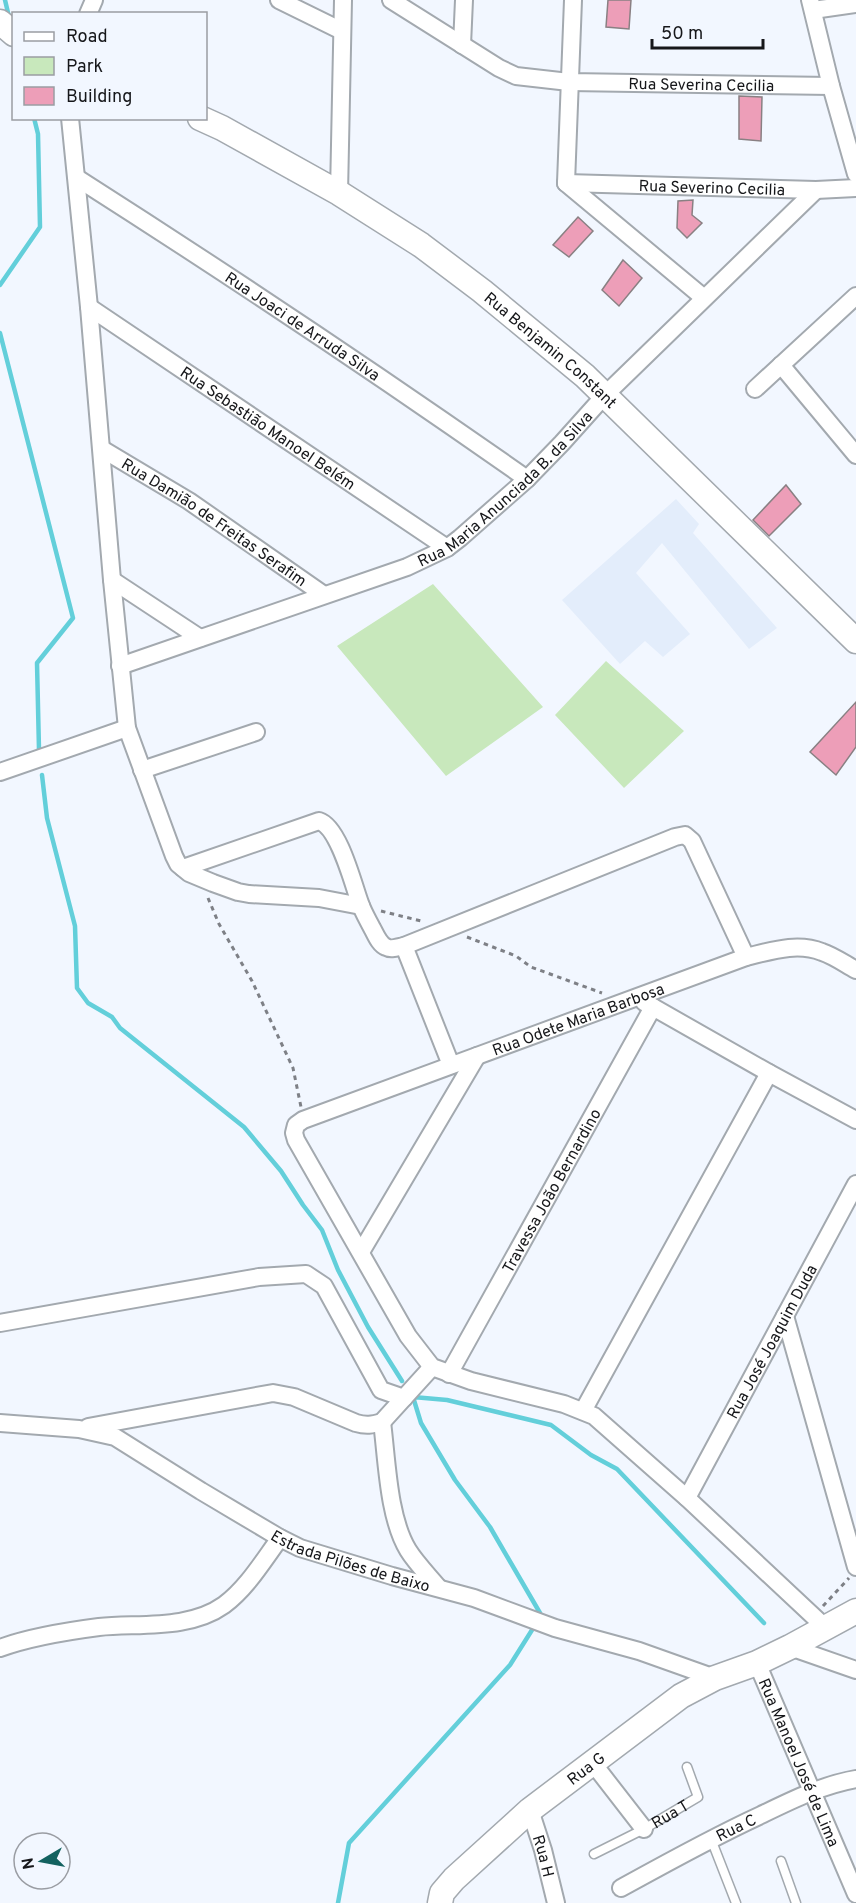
<svg xmlns="http://www.w3.org/2000/svg" width="856" height="1903" viewBox="0 0 856 1903" font-family="Overpass,sans-serif">
<style>
.built{fill:#e3edfb}
.green{fill:#c8e8bc}
.lines{fill:none;stroke-linecap:round;stroke-linejoin:round}
.stream{stroke:#63cfda;stroke-width:4.5}
.building{fill:#ed9eb8;stroke:#898083;stroke-width:1.5}
.lane-casing{stroke:#a3a9af;stroke-width:11}
.street-casing{stroke:#a3a9af;stroke-width:20}
.secondary-casing{stroke:#a3a9af;stroke-width:27}
.path{stroke:#7e8086;stroke-width:3;stroke-dasharray:4.5 4.5;stroke-linecap:butt}
.lane{stroke:#fff;stroke-width:8}
.street{stroke:#fff;stroke-width:16}
.secondary{stroke:#fff;stroke-width:24}
.labels{text-anchor:middle;stroke-width:4.5;stroke-linejoin:round;paint-order:stroke}
.street-label{font-size:16px;fill:#16171a;stroke:#f2f7ff}
</style>
<rect width="100%" height="100%" fill="#f2f7ff"/>
<path class="built" d="M676,499L699,524L693,533L777,628L749,649L662,543L636,573L690,634L663,657L645,641L620,664L562,600Z"/>
<path class="green" d="M433,584L543,707L446,776L337,646Z
M606,661L684,731L624,788L555,715Z"/>
<g class="lines">
<path class="stream" d="M5,0L9,17
M0,285L40,227L38,134L34,118
M0,333L73,618L37,663L39,750
M42,775L47,818L75,926L77,988L88,1003L112,1017L120,1028L244,1127L281,1171L303,1205L322,1230L338,1270L368,1327L402,1381
M412,1395L413,1397L447,1400L551,1425L591,1455L617,1469L764,1623
M413,1397L421,1423L455,1480L490,1527L540,1613
M338,1903L349,1843L510,1665L532,1630"/>
</g>
<path class="building" d="M608,0H631L629,29L606,27Z
M739,96L762,97L761,141L739,139Z
M693,200L692,215L702,223L687,238L677,228L678,201Z
M578,217L593,231L569,257L553,245Z
M623,260L642,278L619,306L602,290Z
M786,485L801,504L769,536L753,520Z
M856,702V747L836,775L810,752Z"/>
<g class="lines">
<defs>
<g id="lane">
<path d="M711,1839L736,1903"/>
<path id="s1" d="M594,1854L644,1829L698,1797L687,1767"/>
<path d="M781,1861L796,1903"/>
</g>
<g id="street">
<path d="M279,0L342,31"/>
<path id="s2" d="M391,0L499,68L516,76L569,82L831,86"/>
<path d="M810,0L831,86L856,174"/>
<path d="M813,10L856,4"/>
<path d="M88,14L94,0"/>
<path d="M462,45L464,0"/>
<path d="M70,118L89,307L112,580L127,728L174,856L178,864L189,873L213,883L238,892L249,894L319,898L361,906"/>
<path id="s3" d="M77,178C229,275 379,375 527,479"/>
<path id="s4" d="M566,183L816,190L856,188"/>
<path d="M566,183L573,0"/>
<path d="M566,183L704,298"/>
<path d="M339,193L343,0"/>
<path id="s5" d="M89,307L447,548"/>
<path d="M781,365L856,455"/>
<path d="M755,389L856,296"/>
<path id="s6" d="M102,449L189,501L324,595"/>
<path d="M112,580L200,638"/>
<path id="s7" d="M120,666L407,567L447,548L460,538L527,479L562,443L605,395L816,190"/>
<path d="M142,770L256,732"/>
<path d="M0,772L127,728"/>
<path d="M183,868L319,821C339,827 353,884 360,903C363,912 368,920 372,928C376,935 379,944 386,947C391,950 398,947 404,946L675,837L685,835L692,841L746,957"/>
<path d="M404,946L451,1065"/>
<path d="M644,1002L769,1073L856,1120"/>
<path d="M361,1252L477,1056"/>
<path d="M785,1316L856,1567"/>
<path d="M0,1323L259,1277L306,1274L324,1286L381,1390L404,1398"/>
<path id="s8" d="M449,1374L653,1007"/>
<path d="M583,1411L769,1073"/>
<path d="M382,1422C387,1460 388,1517 408,1550C416,1563 428,1575 438,1587"/>
<path id="s9" d="M0,1423L79,1429L115,1437L201,1491L280,1538L300,1548L392,1576L474,1598L555,1628L639,1651L715,1678"/>
<path d="M88,1427L273,1393L294,1397L356,1423C366,1426 372,1425 382,1422L432,1367"/>
<path id="s10" d="M687,1498L856,1184"/>
<path id="s11" d="M826,1628L687,1498L594,1416L564,1404L471,1381L432,1367L408,1336L296,1140L294,1133L296,1125L303,1120L746,957C771,951 797,942 822,952C834,956 845,964 856,970"/>
<path d="M790,1647L856,1670"/>
<path d="M0,1648C30,1637 68,1631 99,1627C139,1623 189,1630 224,1605C247,1588 263,1561 280,1538"/>
<path id="s12" d="M757,1663L856,1894"/>
<path d="M592,1762L644,1829"/>
<path id="s13" d="M530,1810L543,1850L556,1903"/>
<path id="s14" d="M621,1888C668,1862 713,1837 761,1815C792,1800 822,1785 856,1779"/>
</g>
<g id="secondary">
<path d="M0,22L14,34"/>
<path id="s15" d="M200,118L222,128L339,193L421,245L482,291L585,376L856,641"/>
<path id="s16" d="M440,1903L442,1893L454,1879L530,1810L681,1696L715,1678L757,1663L790,1647L856,1611"/>
</g>
</defs>
<use href="#lane" class="lane-casing"/>
<use href="#street" class="street-casing"/>
<use href="#secondary" class="secondary-casing"/>
<path class="path" d="M208,898L219,924L252,981L293,1068L301,1107
M381,911L421,921
M467,937L516,956L531,967L602,993
M823,1606L849,1578"/>
<use href="#lane" class="lane"/>
<use href="#street" class="street"/>
<use href="#secondary" class="secondary"/>
</g>
<g class="labels">
<g class="street-label">
<text dy="6" stroke="none"><textPath href="#s2" startOffset="332">Rua Severina Cecilia</textPath></text>
<text dy="6" stroke="none"><textPath href="#s4" startOffset="146">Rua Severino Cecilia</textPath></text>
<text dy="6" stroke="none"><textPath href="#s3" startOffset="270">Rua Joaci de Arruda Silva</textPath></text>
<text dy="6" stroke="none"><textPath href="#s15" startOffset="422">Rua Benjamin Constant</textPath></text>
<text dy="6" stroke="none"><textPath href="#s5" startOffset="216">Rua Sebastião Manoel Belém</textPath></text>
<text dy="6" stroke="none"><textPath href="#s7" startOffset="430">Rua Maria Anunciada B. da Silva</textPath></text>
<text dy="6" stroke="none"><textPath href="#s6" startOffset="134">Rua Damião de Freitas Serafim</textPath></text>
<text dy="6" stroke="none"><textPath href="#s11" startOffset="1066">Rua Odete Maria Barbosa</textPath></text>
<text dy="6" stroke="none"><textPath href="#s8" startOffset="210">Travessa João Bernardino</textPath></text>
<text dy="6" stroke="none"><textPath href="#s10" startOffset="178">Rua José Joaquim Duda</textPath></text>
<text dy="6" stroke="none"><textPath href="#s9" startOffset="384">Estrada Pilões de Baixo</textPath></text>
<text dy="6" stroke="none"><textPath href="#s12" startOffset="108">Rua Manoel José de Lima</textPath></text>
<text dy="6" stroke="none"><textPath href="#s16" startOffset="201">Rua G</textPath></text>
<text dy="6" stroke="none"><textPath href="#s1" startOffset="86">Rua T</textPath></text>
<text dy="6" stroke="none"><textPath href="#s14" startOffset="130">Rua C</textPath></text>
<text dy="6" stroke="none"><textPath href="#s13" startOffset="48">Rua H</textPath></text>
</g>
</g>
<rect x="12" y="12" width="195" height="108" fill="#f2f7ff" stroke="#9a9da3" stroke-width="1.5"/>
<rect x="24" y="32" width="30" height="9" fill="#ffffff" stroke="#9a9da3" stroke-width="1.5"/>
<text x="66" y="42" font-size="18" fill="#16171a">Road</text>
<rect x="24" y="57" width="30" height="18" fill="#c8e8bc" stroke="#9a9da3" stroke-width="1.5"/>
<text x="66" y="72" font-size="18" fill="#16171a">Park</text>
<rect x="24" y="87" width="30" height="18" fill="#ed9eb8" stroke="#9a9da3" stroke-width="1.5"/>
<text x="66" y="102" font-size="18" fill="#16171a">Building</text>
<g transform="translate(42 1861) rotate(260)"><circle r="28" fill="#f2f7ff" stroke="#9a9da3" stroke-width="1.5"/>
<path d="M0-4.5L10 22L0 15L-10 22Z" fill="#136260"/>
<text y="-9" font-size="16" font-weight="bold" text-anchor="middle" fill="#16171a">N</text>
</g>
<path d="M652 39v9h111v-9" fill="none" stroke="#16171a" stroke-width="3"/>
<text x="661" y="39" font-size="18" fill="#16171a" stroke="#f2f7ff" stroke-width="4.5" paint-order="stroke">50 m</text>
</svg>
